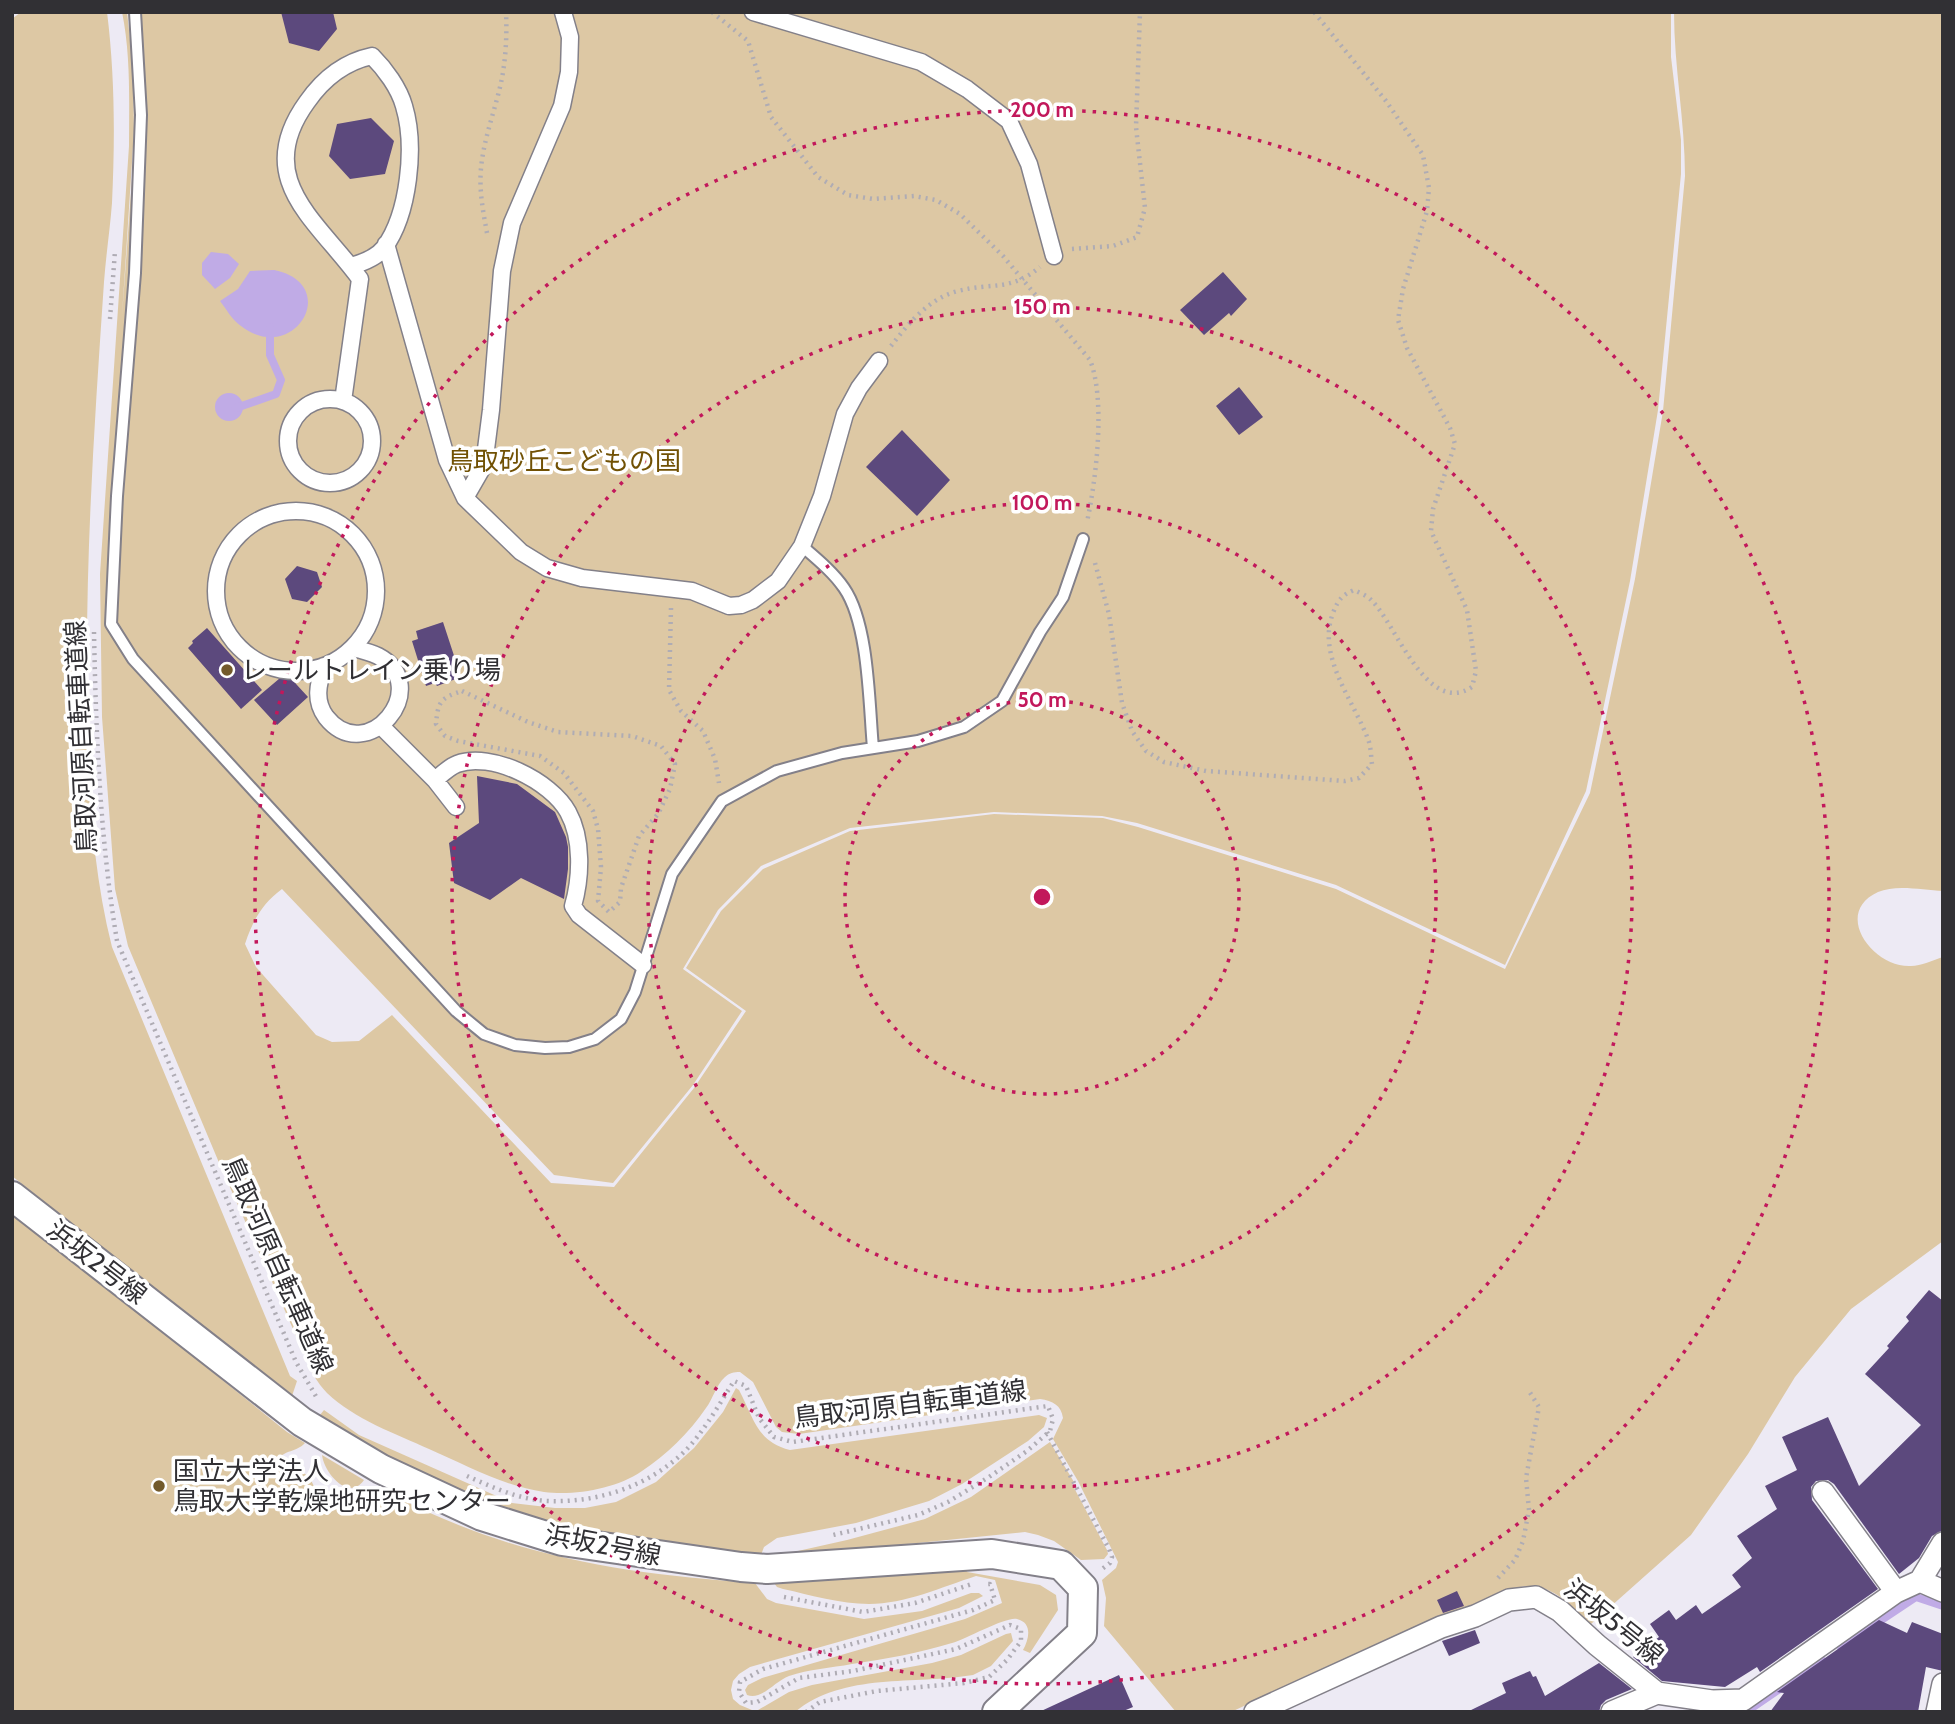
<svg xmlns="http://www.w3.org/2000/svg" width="1955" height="1724" viewBox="0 0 1955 1724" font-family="Cabin,'Noto Sans JP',sans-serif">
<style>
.green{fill:#ddc8a4}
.water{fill:#c0abe6}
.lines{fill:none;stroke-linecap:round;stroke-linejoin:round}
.stream{stroke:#c0abe6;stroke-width:8}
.building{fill:#5c497d}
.service-casing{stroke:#838089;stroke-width:14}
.pedestrian-casing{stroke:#838089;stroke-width:19}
.minor-casing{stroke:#838089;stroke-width:24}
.tertiary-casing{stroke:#838089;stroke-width:32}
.path{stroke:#afacb4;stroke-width:4.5;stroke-dasharray:2 5;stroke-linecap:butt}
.service{stroke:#fff;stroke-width:10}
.pedestrian{stroke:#fff;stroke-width:16}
.minor{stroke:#fff;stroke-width:21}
.tertiary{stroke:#fff;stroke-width:28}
.ring{fill:none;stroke:#c2185b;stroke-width:3.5;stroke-dasharray:3.5 7}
.poi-dot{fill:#735a2b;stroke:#fff;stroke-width:2.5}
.labels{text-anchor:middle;stroke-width:7;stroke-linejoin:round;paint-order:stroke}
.park-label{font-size:26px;fill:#715104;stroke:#fff}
.poi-label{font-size:26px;fill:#313034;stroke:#fff;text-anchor:start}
.street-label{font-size:26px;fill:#313034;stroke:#fff}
.centre{fill:#c2185b;stroke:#fff;stroke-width:3.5}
.ring-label{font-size:21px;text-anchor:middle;font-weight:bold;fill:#c2185b;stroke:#fff;stroke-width:7;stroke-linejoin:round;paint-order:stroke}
</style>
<rect width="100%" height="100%" fill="#edeaf4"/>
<path class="green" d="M21,12H107C115,76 115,139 112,203C110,229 106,255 104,282C95,414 86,546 87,679C87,768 90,859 112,947L290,1376L297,1381L292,1396H287L12,1176V19Z
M122,12H127L133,67L134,131L122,316L135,136L134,69L128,12H1671V57L1681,140V174L1658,410L1630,581L1586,791L1505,965L1336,885L1137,823L1102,816L994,812L850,828L761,866L718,910L683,969L742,1011L693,1085L613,1183L554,1175L282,889C262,904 253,920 245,944L256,967L316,1035L332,1042L359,1041L392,1015L551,1183L614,1187L694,1088L746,1011L686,968L721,911L763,869L850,831L994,814L1103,818L1138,827L1336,889L1505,969L1590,793L1635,579L1663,411L1685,176C1685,121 1674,67 1674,12H1943V891C1923,890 1896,884 1878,892C1832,913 1873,968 1911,966C1921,966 1933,960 1943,957V1241L1851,1309L1795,1377L1748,1454L1691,1535L1591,1624C1570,1605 1550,1581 1520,1587L1349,1657L1231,1712H1176L1104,1626L1106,1598L1102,1580L1116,1568L1118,1562L1078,1481L1053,1439L1063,1418C1061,1405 1053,1401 1040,1399L799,1434L782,1432L776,1427L753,1382L740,1372C734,1372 729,1373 725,1377C716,1385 713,1399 706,1408C689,1433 666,1455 642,1471C616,1489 574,1496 544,1492C503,1486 466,1465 429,1449C396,1434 354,1419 327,1393C322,1388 318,1382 314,1376L220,1165L128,946L115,889L102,717L100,574L129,146C129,102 131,56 122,12Z
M12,1211L287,1432L305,1443C297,1452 284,1450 277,1460L309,1476L323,1505C344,1507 375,1508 393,1495C512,1557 624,1574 755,1583L767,1599L776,1603L864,1619L922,1611L971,1593H979L983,1596L959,1608L750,1667L739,1674L733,1681L731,1690L733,1699L740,1705L752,1710H758L789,1692L812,1685L932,1663L961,1655L1006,1634L1011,1633L1013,1641L991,1666L973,1675C914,1685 844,1672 795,1712H12Z
M736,1388L739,1390C754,1418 756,1441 790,1450L1039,1415L1047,1418L1044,1427L1028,1441L962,1484L929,1501L856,1523L777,1538L764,1547L761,1555C710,1550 658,1548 607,1539C504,1522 405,1473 320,1415L324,1410L359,1435L512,1503L555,1508H585L616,1502L656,1482L694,1448L723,1412Z
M1050,1442L1074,1482L1072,1484L1107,1550L1108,1554L1104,1559L1081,1560L1054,1541L1038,1535L1025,1532L810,1554L780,1555L847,1540L925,1519L971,1497Z
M322,1455L364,1480C349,1502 324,1473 322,1455Z
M938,1570H966L967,1572L1040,1585L1056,1595L1058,1610L1030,1653L1023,1650C1029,1639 1033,1623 1017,1619C1007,1616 966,1639 952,1643C919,1653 886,1659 852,1664C831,1668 809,1669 789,1676C775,1681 761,1701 747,1695L745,1690L748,1685L762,1678L965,1619L1002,1603L995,1580L976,1576C942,1587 905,1604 869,1604C840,1604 811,1595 783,1589L777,1587L774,1583Z"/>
<path class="water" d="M211,252L228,254L239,264L230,278L215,289L202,275V263Z
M274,270C343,284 294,367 241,326C232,320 227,310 220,301L238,289L250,271Z
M215 407a14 14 0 1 1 28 0a14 14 0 1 1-28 0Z"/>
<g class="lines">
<path class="stream" d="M236,408L276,394L281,380L270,355V327
M1841,1647L1916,1597L1943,1606
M1746,1712L1822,1660"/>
</g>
<path class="building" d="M281,12H333L337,29L319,51L289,43Z
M371,118L394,141L385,174L350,179L329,156L337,124Z
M1223,272L1247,299L1231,316L1229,313L1204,335L1180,310Z
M1239,387L1263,417L1239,435L1216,406Z
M902,430L950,480L917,516L866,467Z
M297,566L317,572L322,587L307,602L292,599L285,579Z
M443,622L461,677L437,686L435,683L426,686L412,641L418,639L416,631Z
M207,628L262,690L241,709L188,648L193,643L192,641Z
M286,673L308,697L277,725L254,700Z
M477,776L517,784L555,812L566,837L568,847V869L564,899L521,878L490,900L454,883L449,843L479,823Z
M1929,1290L1943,1301V1530L1932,1536L1919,1558L1899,1574L1834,1484L1828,1480L1816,1481L1811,1487L1812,1500L1878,1589L1760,1672L1757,1667L1725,1687L1662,1681L1633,1657L1659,1637L1650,1624L1669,1610L1676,1620L1696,1605L1702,1614L1741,1587L1732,1575L1752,1558L1737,1536L1777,1509L1765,1486L1797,1470L1782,1437L1828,1417L1859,1486L1921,1425L1865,1374L1889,1348L1887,1346L1909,1321L1906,1317Z
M1457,1591L1464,1606L1443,1613L1437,1600Z
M1879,1620L1907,1633L1912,1622L1943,1634V1671L1926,1667L1918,1712H1770L1784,1693L1777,1692Z
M1475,1630L1480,1643L1449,1656L1442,1641Z
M1599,1663L1632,1689L1606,1700L1601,1705L1599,1712H1467L1506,1693L1502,1683L1530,1671L1533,1677L1536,1676L1545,1696Z
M1119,1675L1133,1707L1121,1712H1039Z"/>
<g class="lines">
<defs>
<path id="service" d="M135,12L141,115L135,273L117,496L111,624L133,659L456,1011L484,1034L515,1045L545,1048L569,1047L595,1039L621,1019L635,992L672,874L722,801L777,771L842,753L918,741L964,727L1002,701L1040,632L1063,597L1083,539
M802,546C817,559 833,572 844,588C869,624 869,705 873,748"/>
<path id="pedestrian" d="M753,12L921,62L967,89L1009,121L1029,164L1054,256
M386,244L447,460L465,498L521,552L547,568L582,578L692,591L729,606L741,605L753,600L778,581L802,546L822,496L845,414L859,388L879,361
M288 441a42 42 0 1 1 84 0a42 42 0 1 1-84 0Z
M343,401L360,279C318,221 251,179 307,102C323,79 344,62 372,56C385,69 399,88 404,106C416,146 409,214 384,248C376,258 362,263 351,266
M465,498L484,465L491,410L502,271L512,223L562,106L569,72L570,37L563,12
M216 591a80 80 0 1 1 160 0a80 80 0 1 1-160 0Z
M324,666C318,684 314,701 326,717C367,769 435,686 378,656C370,652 361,650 352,648
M381,726L435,780L456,807
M435,780C441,775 449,767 457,764C491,751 551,781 568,812C583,839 581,878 573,906L579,915L643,965"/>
<path id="minor" d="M1823,1492L1896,1592
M1920,1581L1943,1591
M1255,1712L1441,1627L1475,1616L1509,1600L1536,1597L1560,1611L1597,1645L1657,1693L1712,1701L1743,1700L1896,1592L1920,1581L1943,1543
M1612,1712L1657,1693
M1937,1712L1943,1684"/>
<path id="tertiary" d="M12,1196L302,1422L381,1469L482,1516L562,1541L741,1567L767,1569L992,1554L1061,1565L1083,1588L1082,1633L997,1712"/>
</defs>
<use href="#service" class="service-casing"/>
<use href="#pedestrian" class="pedestrian-casing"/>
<use href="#minor" class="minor-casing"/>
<use href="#tertiary" class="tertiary-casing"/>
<path class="path" d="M712,12L748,41L771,117L818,177L848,195L873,199L914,196L936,200L960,214L1003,256L1090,360C1106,400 1096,480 1087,522
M487,233C483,211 479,191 481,168C484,137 496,108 502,78C506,56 507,34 506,12
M1072,249L1113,246L1137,237L1145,208L1136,127L1140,12
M110,319L115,251
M891,346C908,324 929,298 958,291C992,282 1010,292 1040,267
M1095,563L1109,614L1122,703L1132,731L1146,751L1164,762L1206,771L1345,781L1359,778L1372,764C1371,757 1371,749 1369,742C1355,702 1316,657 1333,613C1338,600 1342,595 1354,590C1360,593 1368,596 1372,601C1396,624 1427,717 1472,687L1476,671L1467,610L1431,531L1433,509L1455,444L1450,428L1407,348L1398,320L1403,289L1427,211L1429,188L1423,155L1386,101L1314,12
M671,608L669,690L681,711L703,731L715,759L719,783
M94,632C96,737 100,838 117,941L296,1362L317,1398
M462,691L528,722L558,732L632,736L661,746L675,764L670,789L658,814L639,836L621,888L620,902L609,912L598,901L601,867L598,829L593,811L564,773L540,756L458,741L445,736L436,724C438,702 440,698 462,691Z
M1047,1432L1109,1549L1112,1557L1110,1563L1102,1569
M467,1476C492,1487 520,1500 548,1501C598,1503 649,1486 685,1451C703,1433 720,1403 734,1381L746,1386L759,1418L774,1437L793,1442L1048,1406L1053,1419L1050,1431L1027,1451L989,1477L948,1502L918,1515L833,1535
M1498,1578L1515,1560L1523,1541L1529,1510L1526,1478L1539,1407L1529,1391
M784,1597L863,1612L915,1603L972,1584
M806,1712L820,1702L877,1691L964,1683L989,1677L1007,1660L1021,1641V1629L1010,1625L956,1649L853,1671L799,1678L757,1702L746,1703L739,1692L740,1682L763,1669L973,1610L995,1600L990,1584H984"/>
<use href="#service" class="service"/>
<use href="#pedestrian" class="pedestrian"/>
<use href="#minor" class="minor"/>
<use href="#tertiary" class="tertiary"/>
</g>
<g class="ring">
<circle cx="1042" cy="897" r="197"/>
<circle cx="1042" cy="897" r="394"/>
<circle cx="1042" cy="897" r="590"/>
<circle cx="1042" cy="897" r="787"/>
</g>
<g class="poi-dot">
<circle cx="227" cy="670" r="7"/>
<circle cx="159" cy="1486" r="7"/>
</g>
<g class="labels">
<g class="park-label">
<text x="564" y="470">鳥取砂丘こどもの国</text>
</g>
<g class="poi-label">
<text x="241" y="679">レールトレイン乗り場</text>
<text x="173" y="1480">国立大学法人<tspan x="173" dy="30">鳥取大学乾燥地研究センター</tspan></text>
</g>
<g class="street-label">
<text transform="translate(81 737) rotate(-93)" y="9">鳥取河原自転車道線</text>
<text transform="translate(97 1262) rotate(38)" y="9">浜坂2号線</text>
<text transform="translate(278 1265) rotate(66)" y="9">鳥取河原自転車道線</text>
<text transform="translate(910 1404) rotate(-7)" y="9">鳥取河原自転車道線</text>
<text transform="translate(603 1545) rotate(11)" y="9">浜坂2号線</text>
<text transform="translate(1614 1622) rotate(39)" y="9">浜坂5号線</text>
</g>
</g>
<circle cx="1042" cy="897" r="10" class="centre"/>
<g class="ring-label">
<text x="1042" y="117">200 m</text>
<text x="1042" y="314">150 m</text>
<text x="1042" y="510">100 m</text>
<text x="1042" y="707">50 m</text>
</g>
<rect width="1955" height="1724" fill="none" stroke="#313034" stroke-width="28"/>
</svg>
